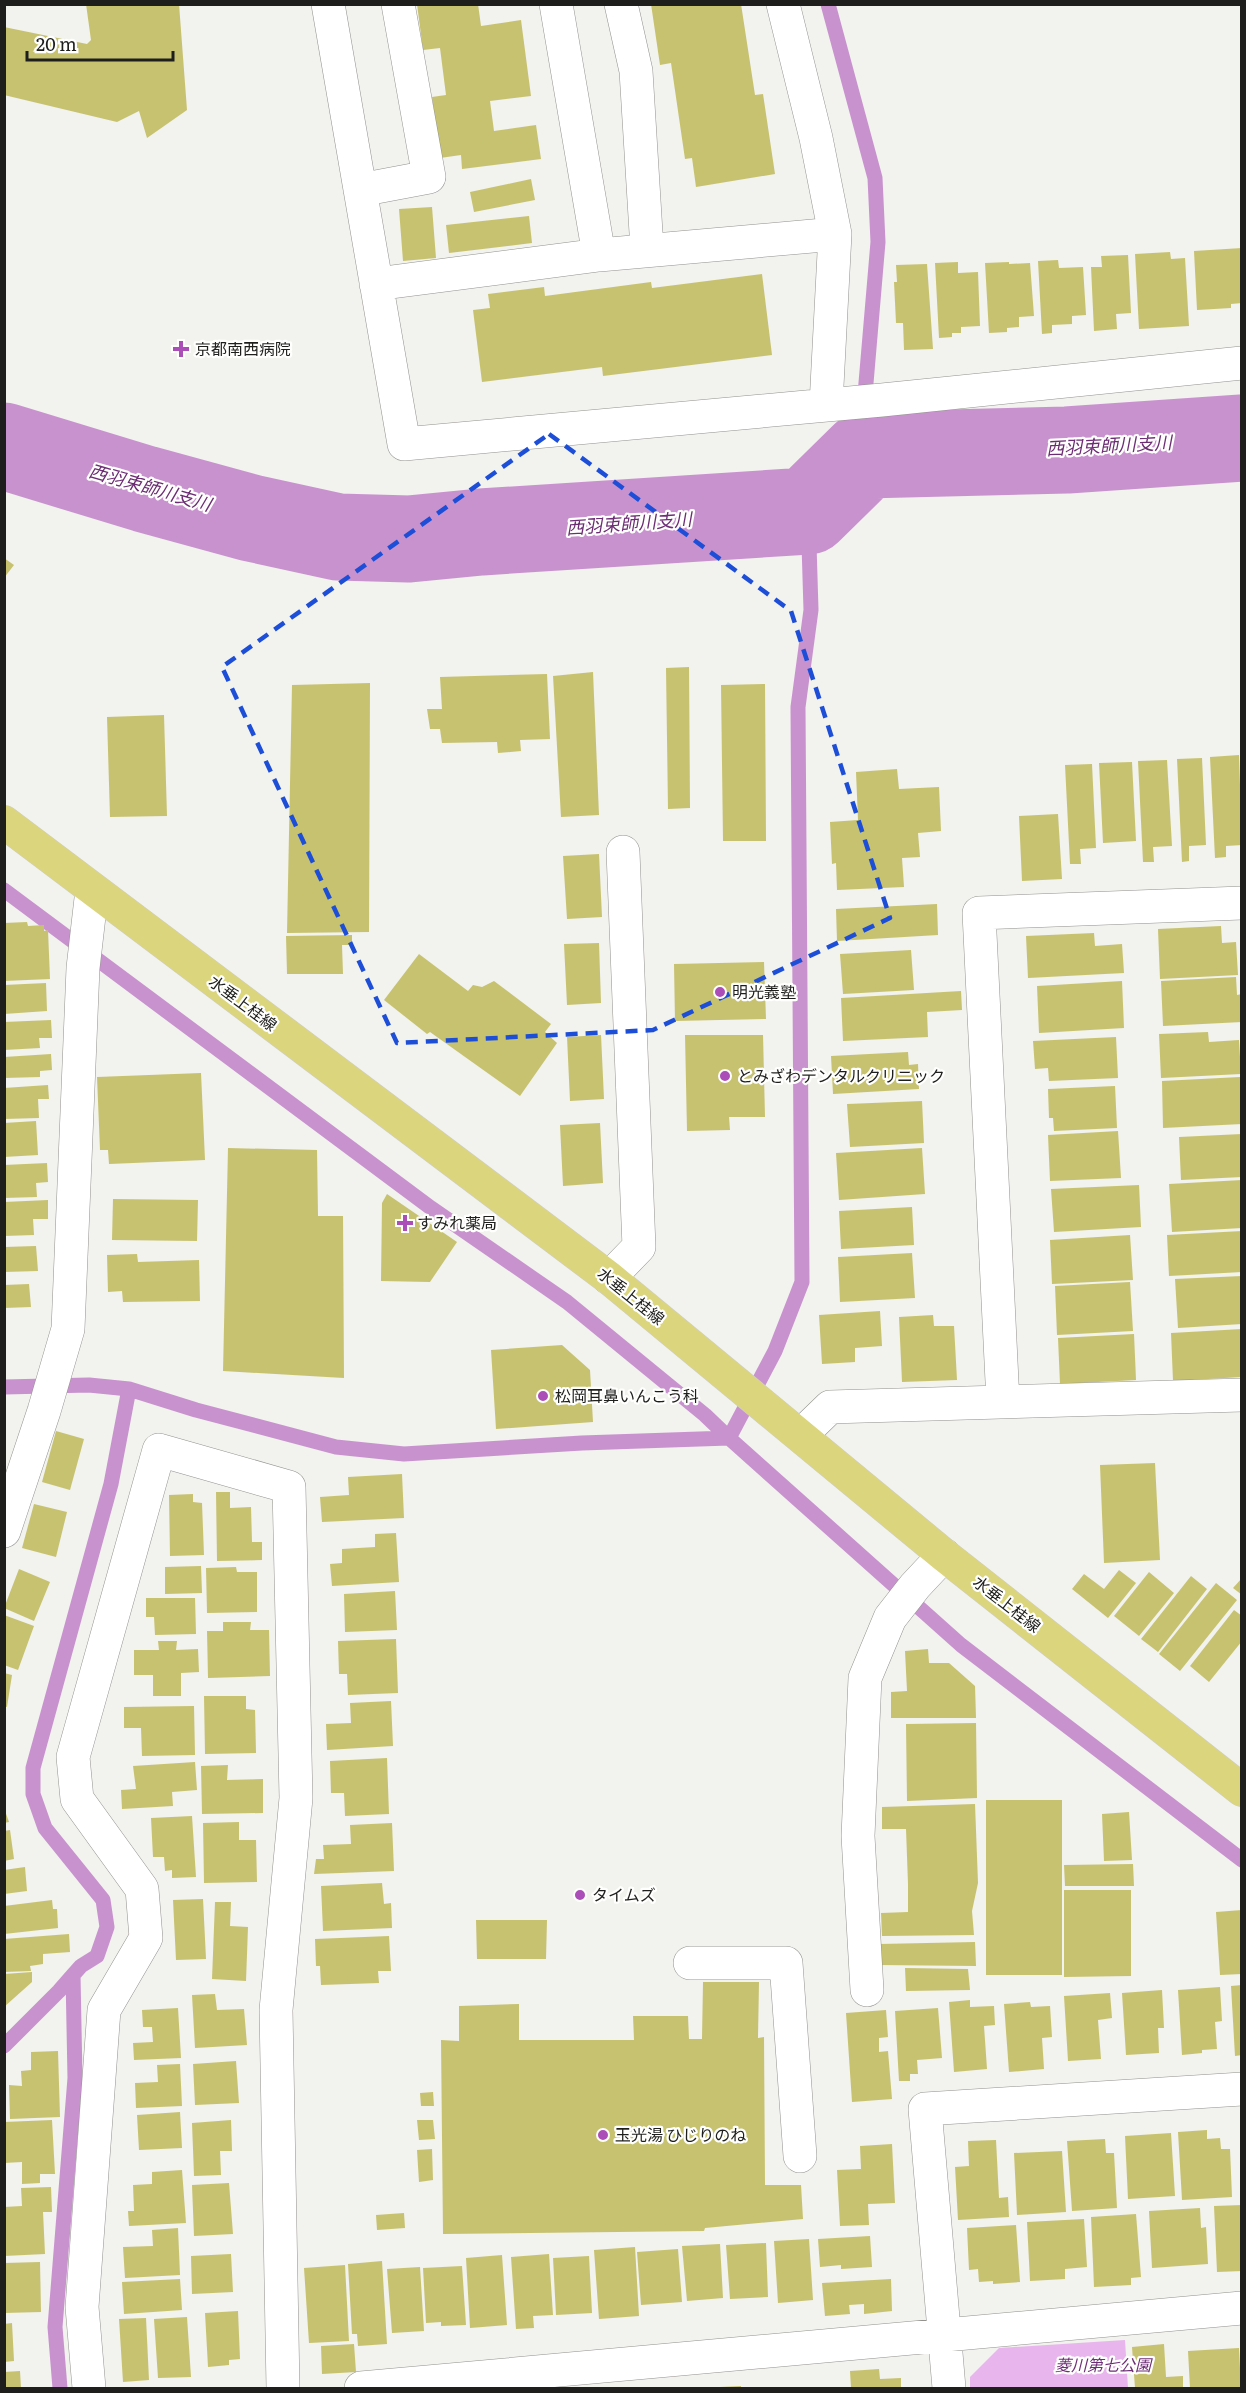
<svg xmlns="http://www.w3.org/2000/svg" width="1246" height="2393" viewBox="0 0 1246 2393" font-family="Literata,'Noto Sans JP',serif">
<style>
.green{fill:#e8b6ed}
.lines{fill:none;stroke-linecap:round;stroke-linejoin:round}
.stream{stroke:#c892ce;stroke-width:15}
.river{stroke:#c892ce;stroke-width:87}
.building{fill:#c7c270}
.minor-casing{stroke:#93928f;stroke-width:34}
.major-casing{stroke:#cececd;stroke-width:34}
.minor{stroke:#fff;stroke-width:33}
.major{stroke:#dbd57d;stroke-width:33}
.marked{fill:none;stroke:#1d4ed8;stroke-width:4.5;stroke-dasharray:12 8;stroke-linejoin:round}
.poi-dot{fill:#ab4eb7;stroke:#fffffe;stroke-width:2}
.labels{text-anchor:middle;stroke-width:4.5;stroke-linejoin:round;paint-order:stroke}
.poi-label{font-size:16px;fill:#1e1e1d;stroke:#fffffe;text-anchor:start}
.street-label{font-size:16px;fill:#1e1e1d;stroke:#fffffe}
.park-label{font-size:16px;font-style:italic;fill:#6e2e76;stroke:#fffffe}
.water-label{font-size:18px;font-style:italic;fill:#6d2d75;stroke:#fffffe}
</style>
<rect width="100%" height="100%" fill="#f2f2ee"/>
<path class="green" d="M1125,2340L1128,2388H970V2377L999,2348Z"/>
<g class="lines">
<path class="stream" d="M828,4L875,178L878,242L862,430L865,455
M4,890L431,1208L567,1302L705,1415L729,1438L775,1351L802,1282L798,707L811,610L808,511
M4,1387L89,1385L129,1389L196,1410L336,1447L404,1454L582,1443L729,1438L961,1645L1242,1860
M4,2046L59,1991L73,1975
M60,2388L55,2327L75,2078L73,1975L81,1966L97,1956L107,1927L103,1900L45,1828L33,1794V1768L111,1484L129,1389"/>
<path class="river" d="M4,446L145,489L251,518L338,537L409,539L481,532L808,511L865,455L1067,450L1242,438"/>
</g>
<path class="building" d="M86,4H179L187,110L147,138L139,111L117,122L4,95V27L87,44L91,40Z
M417,4H478L481,26L521,20L531,96L490,101L494,131L536,125L541,159L462,169L461,155L440,158L432,97L446,95L440,48L423,50Z
M651,4H741L755,95L763,94L775,174L696,187L692,158L685,159L671,63L660,65Z
M531,179L535,200L474,212L470,192Z
M432,207L436,258L403,261L399,209Z
M529,216L532,243L449,253L446,225Z
M1242,248V303L1231,304V308L1197,310L1194,251Z
M1170,252L1171,259L1185,258L1189,326L1139,329L1135,254Z
M1128,255L1131,313L1116,314L1117,329L1094,331L1091,267H1102L1101,256Z
M1058,260L1059,268L1083,267L1086,315L1072,316V324L1052,325V333L1042,334L1038,261Z
M958,262V273L978,272L980,326L961,327V333H952V337L939,338L935,263Z
M1009,262V264L1030,263L1034,316L1019,317V327L1007,328V332L989,333L985,263Z
M927,264L933,349L904,350L903,323H896L894,282H897L896,265Z
M762,274L772,355L603,376L602,367L482,382L473,310L490,308L488,294L544,287L545,296L651,282L652,288Z
M4,558L14,565L4,578Z
M689,667L690,808L668,809L666,668Z
M593,672L599,815L561,817L553,676Z
M547,674L550,739L520,740L521,751L498,753L497,742L442,743L440,729H430L427,709H442L440,677Z
M370,683L369,932L287,933L292,685Z
M765,684L766,841H723L721,685Z
M164,715L167,816L110,817L107,717Z
M1239,755L1242,845L1226,846V857L1215,858L1210,757Z
M1202,758L1206,845L1189,846V861L1182,862L1177,759Z
M1167,760L1172,846L1153,847L1154,862H1143L1138,761Z
M1132,762L1136,841L1103,843L1099,763Z
M1092,764L1096,848L1080,849L1081,864H1070L1065,765Z
M897,769L899,789L939,787L941,831L918,833L920,857L902,858L904,887L837,890L836,863L832,864L830,822L858,820L856,772Z
M1058,814L1062,879L1022,881L1019,816Z
M599,854L602,917L567,919L563,856Z
M937,904L938,935L837,941L836,909Z
M27,922L28,926L44,925V931L48,930L50,979L4,981V923Z
M1221,926L1222,943L1236,942L1238,975L1160,979L1158,929Z
M1094,933L1095,946L1122,944L1124,973L1028,978L1026,936Z
M352,935V945H342L343,974H287L286,936Z
M599,943L601,1003L567,1005L564,944Z
M911,950L914,990L843,994L840,954Z
M419,954L468,991L473,985L482,987L494,981L551,1024L545,1032L557,1043L520,1096L430,1032L427,1034L384,1000Z
M764,962L766,1019L675,1021L674,964Z
M1236,977L1237,995L1242,994V1022L1163,1026L1161,981Z
M1122,981L1124,1028L1039,1033L1037,986Z
M46,983L47,1011L4,1014V985Z
M961,991L962,1010L927,1012L928,1037L843,1041L841,998Z
M51,1020L52,1038H39L40,1048L4,1050V1022Z
M1208,1032L1209,1042L1239,1040L1241,1074L1161,1078L1159,1034Z
M601,1035L604,1099L570,1101L567,1037Z
M685,1035H763L765,1117H729L730,1130L687,1131Z
M1116,1037L1118,1078L1049,1081L1048,1068L1035,1069L1033,1041Z
M908,1052L909,1065L918,1064L919,1089L833,1094L831,1056Z
M51,1054L52,1070L40,1071V1077L4,1078V1057Z
M201,1073L205,1160L109,1164L108,1150H100L97,1077Z
M1240,1077L1242,1124L1163,1128L1162,1081Z
M48,1085L49,1099H38L39,1118L4,1119V1088Z
M1115,1086L1117,1128L1054,1131L1053,1118H1049L1048,1089Z
M922,1101L924,1143L850,1147L847,1104Z
M36,1121L38,1155L4,1157V1123Z
M600,1123L603,1183L563,1186L560,1125Z
M1118,1131L1121,1178L1050,1181L1048,1135Z
M1242,1134V1177L1181,1180L1179,1137Z
M228,1148L317,1150L318,1216H343L344,1378L223,1371Z
M922,1148L925,1194L839,1200L836,1153Z
M47,1163L48,1182L36,1183L37,1197L4,1198V1165Z
M1242,1180V1228L1172,1232L1169,1184Z
M1139,1185L1141,1227L1054,1232L1051,1189Z
M387,1194L457,1242L430,1282L381,1281L382,1203Z
M113,1199L198,1200L197,1241L112,1240Z
M48,1200V1219H33L34,1235L4,1236V1202Z
M912,1207L914,1245L841,1249L839,1211Z
M1242,1231V1272L1169,1276L1167,1235Z
M1130,1235L1133,1280L1052,1284L1050,1240Z
M36,1246L38,1271L4,1272V1247Z
M912,1253L915,1298L840,1302L838,1257Z
M137,1254L138,1262L199,1260L200,1301L123,1302L122,1291L108,1292L107,1255Z
M1242,1276V1324L1178,1328L1175,1279Z
M1130,1282L1133,1331L1057,1335L1055,1286Z
M29,1284L31,1307L4,1308V1285Z
M880,1311L882,1346L855,1348V1362L822,1364L819,1315Z
M933,1315L934,1326H954L957,1380L902,1382L899,1317Z
M1242,1329V1377L1173,1381L1171,1333Z
M1134,1334L1136,1380L1060,1384L1058,1338Z
M562,1345L590,1370L593,1422L496,1429L491,1350Z
M56,1431L84,1439L70,1490L42,1482Z
M1155,1463L1160,1560L1104,1563L1100,1465Z
M402,1474L404,1518L322,1522L320,1497L349,1495L348,1477Z
M216,1492H230V1508L251,1507L252,1542H262V1560L217,1561Z
M193,1494V1502L202,1503L204,1555L170,1556L169,1495Z
M34,1504L67,1512L56,1557L22,1548Z
M396,1533L399,1582L332,1586L330,1564L342,1563V1549L375,1547V1534Z
M201,1566L202,1593L165,1594V1567Z
M236,1567L237,1572H257V1612L207,1613L206,1568Z
M19,1569L50,1582L34,1621L4,1608Z
M1119,1570L1136,1583L1108,1618L1072,1589L1084,1574L1104,1589Z
M1149,1572L1174,1593L1139,1636L1114,1616Z
M1191,1576L1207,1589L1158,1652L1141,1639Z
M1242,1578V1595L1233,1588Z
M1216,1583L1237,1600L1180,1671L1159,1654Z
M395,1591L397,1630L345,1632L344,1594Z
M146,1598H195L196,1634L155,1635L154,1617H146Z
M1234,1610L1242,1616V1641L1209,1682L1190,1666Z
M4,1615L34,1626L18,1670L4,1665Z
M223,1622H251L250,1630H269L270,1676L208,1678L207,1631H223Z
M396,1639L398,1693L348,1695L347,1674H339L338,1641Z
M158,1641H177L176,1650L198,1649L199,1672L181,1673V1696H153V1675H134V1650H159Z
M928,1649L929,1663H949L975,1686L976,1718H891V1692L907,1691L905,1651Z
M4,1673L12,1675L7,1707L4,1706Z
M204,1696H246V1709L255,1710L256,1753L205,1754Z
M391,1701L393,1746L327,1750L326,1724L351,1723L350,1703Z
M194,1706L195,1755L142,1756L141,1728H124V1707Z
M976,1723L977,1798L907,1801L906,1724Z
M387,1758L389,1814L345,1816L344,1793H331L330,1761Z
M195,1762L197,1790L172,1792L173,1806L122,1809L121,1790L136,1789L133,1766Z
M228,1765L227,1780L263,1779V1813L202,1814L201,1766Z
M986,1800H1062V1975H986Z
M975,1804L978,1883L972,1911L974,1935L882,1936L881,1913L908,1912V1884L906,1829H882V1807Z
M4,1808L9,1822L4,1823Z
M1129,1812L1132,1860L1104,1861L1102,1814Z
M192,1816L196,1877L172,1878V1870L165,1871L164,1857H153L151,1818Z
M239,1822V1840H256L257,1882L204,1883L203,1823Z
M392,1823L394,1871L314,1874L316,1859H324L323,1845L351,1844L350,1825Z
M10,1830L14,1859L4,1861V1831Z
M1133,1864L1134,1886H1065L1064,1865Z
M25,1867L27,1891L4,1894V1870Z
M382,1883L384,1904L391,1903L392,1928L323,1931L321,1886Z
M1064,1890H1131V1976L1064,1977Z
M203,1899L206,1959L176,1960L173,1900Z
M52,1900L53,1909H57L58,1928L4,1934V1906Z
M215,1902H231L230,1926L248,1927L246,1981L212,1979Z
M1242,1910V1974L1220,1975L1216,1912Z
M476,1920H547L546,1959H477Z
M69,1934L70,1952L43,1954V1964L30,1966L31,1971L4,1972V1939Z
M389,1936L391,1971H378L379,1983L321,1985L320,1966H316L315,1939Z
M975,1942L976,1966L879,1965V1944Z
M905,1968L968,1969L970,1990L906,1991Z
M32,1972V1982L4,2007V1974Z
M703,1982H759L758,2038L764,2037L765,2185H801L803,2219L705,2228L704,2231L443,2234L441,2040L459,2041V2006L519,2004V2040H634L633,2016H688L689,2039H702Z
M1242,1985V2055L1235,2056L1231,1986Z
M1220,1987L1222,2021L1215,2022L1217,2049L1202,2050V2053L1182,2055L1178,1990Z
M1162,1990L1164,2028H1158L1159,2053L1126,2055L1122,1993Z
M1110,1993L1112,2018L1098,2020L1101,2059L1068,2061L1064,1996Z
M215,1994L217,2010L244,2009L247,2045L195,2048L192,1995Z
M970,2000V2007L994,2006L995,2025L984,2026L987,2069L954,2072L949,2002Z
M1030,2002L1031,2007L1050,2006L1052,2037L1042,2038L1044,2069L1009,2072L1004,2004Z
M178,2008L181,2058L134,2060L133,2043L153,2042L152,2027H143L142,2010Z
M938,2008L942,2058L917,2060L918,2074H910V2081H899L895,2011Z
M886,2010L888,2037L879,2038V2052L888,2051L892,2099L852,2102L846,2013Z
M58,2051L60,2117L10,2119L9,2085L22,2086L21,2071L31,2070V2052Z
M236,2061L239,2103L195,2105L193,2064Z
M180,2064L182,2106L136,2108L135,2083L158,2082L157,2065Z
M433,2092L434,2106H421L420,2093Z
M180,2112L182,2148L139,2150L137,2115Z
M52,2120L55,2174H40V2183L22,2184V2162L4,2163V2122Z
M231,2120L232,2151H220L221,2175L194,2176L192,2123Z
M417,2120H433L435,2139L419,2140Z
M1207,2130V2139L1220,2138L1221,2149H1230L1232,2197L1182,2200L1178,2132Z
M1171,2133L1175,2196L1128,2199L1125,2136Z
M1105,2139L1106,2153H1114L1117,2208L1072,2211L1067,2141Z
M996,2140L999,2198L1008,2197L1009,2217L958,2220L955,2167L969,2166L968,2141Z
M892,2144L895,2203L868,2204L869,2225L840,2226L837,2170L861,2169L860,2146Z
M432,2149L433,2180L419,2182L417,2150Z
M1062,2151L1066,2212L1017,2215L1014,2153Z
M182,2170L186,2223L129,2226L128,2211H134L133,2185L152,2184V2172Z
M229,2183L233,2234L194,2236L192,2185Z
M51,2187L52,2212H43L45,2254L4,2256V2207L22,2206L21,2188Z
M1242,2205V2271L1217,2272L1214,2206Z
M1200,2208L1201,2228L1206,2227L1208,2264L1152,2268L1149,2211Z
M404,2213L405,2228L377,2230L376,2215Z
M1136,2214L1141,2277L1131,2278V2285L1094,2287L1091,2217Z
M1084,2219L1087,2267L1065,2269V2279L1030,2281L1027,2222Z
M1016,2225L1020,2282L993,2284V2281L979,2282L978,2269L969,2270L967,2228Z
M178,2228L180,2275L125,2278L123,2247L153,2246L152,2230Z
M870,2236L872,2267L841,2269V2265L820,2267L818,2239Z
M809,2239L813,2300L778,2303L774,2241Z
M766,2243L768,2297L730,2299L726,2245Z
M720,2244L723,2298L687,2301L682,2246Z
M635,2247L639,2316L599,2319L594,2250Z
M678,2249L682,2302L641,2305L637,2252Z
M231,2254L233,2292L192,2294L191,2256Z
M549,2254L553,2315L533,2316L534,2328L516,2329L511,2257Z
M502,2255L507,2325L470,2328L466,2258Z
M589,2256L592,2313L556,2315L553,2258Z
M382,2261L387,2344L358,2346L357,2334H352L348,2264Z
M40,2262L41,2312L4,2313V2263Z
M345,2265L349,2341L309,2343L304,2268Z
M462,2266L466,2325L441,2326V2322L426,2323L423,2268Z
M420,2267L424,2331L392,2333L387,2269Z
M180,2279L182,2310L124,2314L122,2282Z
M891,2279L892,2311L864,2314V2304L849,2305L850,2314L825,2316L822,2283Z
M238,2311L240,2359L229,2360V2365L208,2367L205,2313Z
M187,2317L191,2377L158,2378L154,2319Z
M146,2318L149,2380L123,2382L119,2319Z
M12,2323L14,2361L4,2362V2324Z
M354,2344L356,2372L322,2374L321,2346Z
M1164,2344L1166,2377L1183,2376V2388H1135L1132,2347Z
M1239,2348L1241,2388H1190L1188,2351Z
M879,2369L880,2379L901,2378V2388H851L850,2371Z
M20,2371L21,2388H4V2372Z
M741,2386V2388H720V2387Z"/>
<g class="lines">
<defs>
<path id="minor" d="M328,4L404,444L882,400L1242,363
M556,4L599,255
M621,4L636,71L647,249
M783,4L816,138L835,234L826,405
M360,190L429,177L398,4
M376,284L599,255L835,234
M609,1278L639,1247L623,852
M1003,1402L979,913L1242,903
M801,1435L830,1407L1242,1395
M4,1531L44,1411L68,1329L83,968L92,890
M690,1963H786L800,2156
M867,1990L858,1836L865,1678L890,1618L915,1586L944,1555
M89,2388L82,2307L104,2010L146,1938L142,1889L77,1799L73,1757L159,1450L289,1487L296,1798L276,2010L283,2388
M361,2388L1242,2308
M949,2388L925,2109L1242,2089"/>
<path id="major" d="M4,822L609,1278L944,1555L1242,1790"/>
</defs>
<use href="#minor" class="minor-casing"/>
<use href="#major" class="major-casing"/>
<use href="#minor" class="minor"/>
<use href="#major" class="major"/>
</g>
<path class="marked" d="M549,434L791,611L890,918L653,1030L397,1043L222,667Z"/>
<g class="poi-dot">
<path d="M178 340h6v6h6v6h-6v6h-6v-6h-6v-6h6z"/>
<circle cx="720" cy="992" r="6"/>
<circle cx="725" cy="1076" r="6"/>
<path d="M402 1214h6v6h6v6h-6v6h-6v-6h-6v-6h6z"/>
<circle cx="543" cy="1396" r="6"/>
<circle cx="580" cy="1895" r="6"/>
<circle cx="603" cy="2135" r="6"/>
</g>
<g class="labels">
<g class="poi-label">
<text x="195" y="355">京都南西病院</text>
<text x="732" y="998">明光義塾</text>
<text x="737" y="1082">とみざわデンタルクリニック</text>
<text x="417" y="1229">すみれ薬局</text>
<text x="555" y="1402">松岡耳鼻いんこう科</text>
<text x="592" y="1901">タイムズ</text>
<text x="615" y="2141">玉光湯 ひじりのね</text>
</g>
<g class="street-label">
<text transform="translate(243 1003) rotate(37)" y="6">水垂上桂線</text>
<text transform="translate(631 1296) rotate(39)" y="6">水垂上桂線</text>
<text transform="translate(1007 1604) rotate(38)" y="6">水垂上桂線</text>
</g>
<g class="park-label">
<text x="1103" y="2371">菱川第七公園</text>
</g>
<g class="water-label">
<text transform="translate(1109 446) rotate(-3)" y="6">西羽束師川支川</text>
<text transform="translate(150 488) rotate(16)" y="6">西羽束師川支川</text>
<text transform="translate(629 524) rotate(-4)" y="6">西羽束師川支川</text>
</g>
</g>
<rect width="1246" height="2393" fill="none" stroke="#1e1e1d" stroke-width="12"/>
<path d="M27 51v9h146v-9" fill="none" stroke="#1e1e1d" stroke-width="3"/>
<text x="36" y="51" font-size="18" fill="#1e1e1d" stroke="#fffffe" stroke-width="4.5" paint-order="stroke">20 m</text>
</svg>
